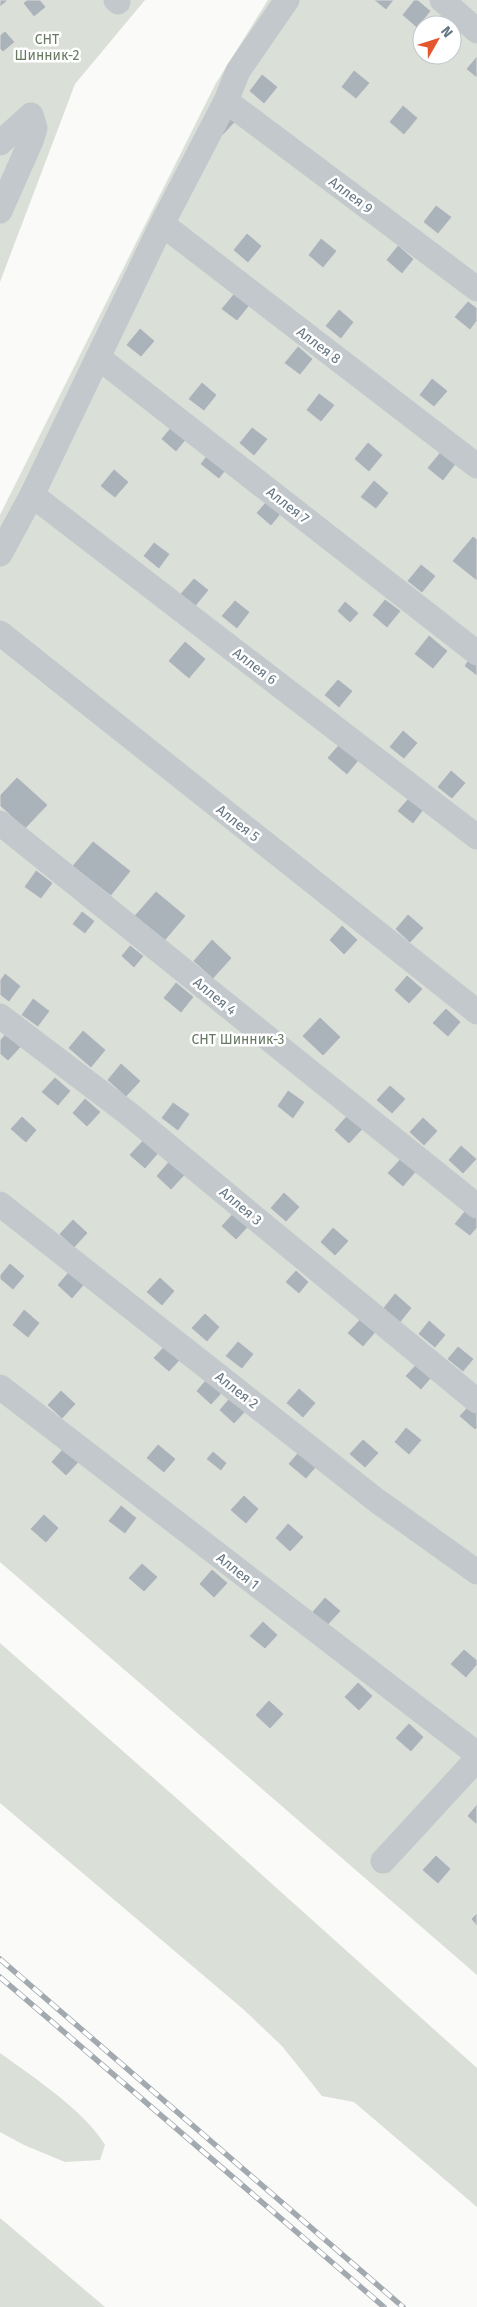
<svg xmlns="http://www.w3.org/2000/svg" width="477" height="2307" viewBox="0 0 477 2307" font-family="'Fira Sans',sans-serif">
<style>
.green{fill:#dadfd7;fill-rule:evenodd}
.building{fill:#aab3b9;stroke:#dcdcda}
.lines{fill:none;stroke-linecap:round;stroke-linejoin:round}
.minor{stroke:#c3c8cc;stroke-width:25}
.rail-casing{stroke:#a2aab0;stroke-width:5.5}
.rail{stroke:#fff;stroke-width:4;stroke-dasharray:11;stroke-linecap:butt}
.labels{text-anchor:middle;stroke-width:5;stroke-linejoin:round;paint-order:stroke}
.park-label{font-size:14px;fill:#687a64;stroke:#fff}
.street-label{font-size:14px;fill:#657683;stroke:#fff}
</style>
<rect width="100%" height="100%" fill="#fafaf8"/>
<path class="green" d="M0,0H145L75,84L0,282Z
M268,0H477V1975L0,1562V515L216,83ZM422,25H452V55H422Z
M0,1643L183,1804L477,2068V2207L354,2102L322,2096L282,2046L243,2009L0,1803Z
M0,2053C33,2077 85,2111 105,2145L100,2160L65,2162L24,2145L0,2132Z
M0,2218L105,2307H0Z"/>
<path class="building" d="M0,0H8L0,7Z
M27,0H40L46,7L34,17L23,3Z
M374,0H394L386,10Z
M414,0H418L431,11L417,28L402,15Z
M452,29L460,36L452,45Z
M5,31L15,42L3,52L0,49V35Z
M477,56V78L466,69Z
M354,70L370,83L356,99L341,87Z
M262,74L278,87L264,104L249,91Z
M403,105L418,118L404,135L389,122Z
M231,112L238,119L223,135L216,129Z
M436,205L452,217L438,234L423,222Z
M247,233L262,246L248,263L233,250Z
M321,238L337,251L323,268L308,255Z
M398,245L414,259L402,274L386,260Z
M235,292L250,305L237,321L221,309Z
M468,301L477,308V321L470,330L454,317Z
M339,309L354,322L341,339L325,326Z
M140,328L155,341L141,357L126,345Z
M298,346L313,359L300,375L284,363Z
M432,378L448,391L434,407L419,395Z
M202,382L217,395L204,411L188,399Z
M319,393L335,405L321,422L306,410Z
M175,422L190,435L176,452L161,439Z
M252,427L268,439L254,456L239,443Z
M368,442L383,455L369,472L354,459Z
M211,450L230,465L219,479L200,464Z
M441,451L456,464L443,481L427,468Z
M114,469L129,482L115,498L100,486Z
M374,480L389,493L376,509L360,497Z
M270,497L285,509L271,526L256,513Z
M473,536L477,539V581L452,561Z
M154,542L170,554L159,569L143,556Z
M421,564L436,576L422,593L407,581Z
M194,578L209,590L195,607L180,594Z
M385,599L401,611L387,628L372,615Z
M235,600L250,612L237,629L221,616Z
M345,601L359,613L350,623L337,611Z
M429,635L448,651L433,669L414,654Z
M185,641L206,659L189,679L168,661Z
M471,656L477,661V676L464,666Z
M338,679L353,691L339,708L324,695Z
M403,730L418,743L404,759L389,747Z
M340,743L360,759L347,775L327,758Z
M451,770L466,783L452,799L437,787Z
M17,777L48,805L25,829L0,806V795Z
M411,795L426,807L413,824L397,811Z
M93,841L131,871L111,896L72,866Z
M36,870L53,883L41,899L24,887Z
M156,891L186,916L163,943L133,917Z
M82,911L95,921L85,934L72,924Z
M408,914L424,928L410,943L395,929Z
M342,925L358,940L344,955L329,940Z
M212,939L232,958L213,979L193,961Z
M130,945L144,956L134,968L121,956Z
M5,973L21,986L9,1002L0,995V980Z
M407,975L423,989L409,1004L394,990Z
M176,982L194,997L181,1013L163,998Z
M33,998L50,1011L38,1027L21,1015Z
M446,1008L461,1022L448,1037L432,1023Z
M320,1017L341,1037L323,1056L302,1036Z
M83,1030L106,1050L91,1068L68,1048Z
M7,1032L22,1046L8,1061L0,1054V1040Z
M121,1063L141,1081L126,1097L107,1080Z
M55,1077L71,1091L58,1106L41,1092Z
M390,1085L406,1099L392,1114L376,1100Z
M288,1090L305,1102L293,1119L277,1106Z
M85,1098L101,1112L87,1127L72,1113Z
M173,1102L190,1114L178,1131L161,1118Z
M348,1114L363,1129L349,1144L334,1130Z
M22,1116L37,1130L26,1143L10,1129Z
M423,1117L438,1131L424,1146L409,1132Z
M143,1140L158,1154L145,1169L129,1155Z
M461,1145L477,1159L463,1174L448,1160Z
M401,1158L416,1172L403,1187L387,1173Z
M169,1161L185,1175L171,1190L156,1176Z
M284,1192L300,1207L286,1222L270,1208Z
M467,1208L477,1216V1228L470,1236L454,1224Z
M235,1211L250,1225L236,1240L221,1226Z
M73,1219L88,1233L74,1248L59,1234Z
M333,1227L349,1241L335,1256L320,1242Z
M10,1263L25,1276L13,1290L0,1279V1275Z
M70,1270L85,1284L72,1299L57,1285Z
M296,1270L309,1282L299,1294L285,1282Z
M160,1277L175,1291L162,1306L146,1292Z
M395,1293L412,1308L400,1323L383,1308Z
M24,1309L40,1323L28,1338L12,1325Z
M205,1313L220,1327L207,1342L191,1328Z
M361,1318L376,1332L363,1347L347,1333Z
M429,1320L446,1335L435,1348L418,1334Z
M238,1341L254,1354L242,1369L225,1356Z
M167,1343L183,1357L169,1372L153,1358Z
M458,1346L474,1359L463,1372L447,1359Z
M419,1361L434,1375L421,1390L405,1376Z
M209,1376L225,1390L211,1405L196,1391Z
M299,1388L316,1403L303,1418L286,1403Z
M61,1390L76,1404L62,1419L47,1405Z
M232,1395L248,1409L234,1424L219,1410Z
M473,1401L477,1405V1428L475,1430L459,1416Z
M406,1427L422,1440L409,1455L394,1442Z
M363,1439L379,1453L365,1468L349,1454Z
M158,1444L176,1459L164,1473L146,1458Z
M64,1447L80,1461L66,1476L51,1462Z
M300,1450L318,1465L306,1479L288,1464Z
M213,1451L227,1463L221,1471L206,1459Z
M244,1495L259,1509L246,1524L230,1510Z
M121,1505L137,1518L125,1534L108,1521Z
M44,1514L59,1528L46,1543L30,1529Z
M288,1523L304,1537L290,1552L275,1538Z
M142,1563L158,1577L144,1592L128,1578Z
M212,1569L228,1583L214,1598L199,1584Z
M325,1597L341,1611L327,1626L312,1612Z
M263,1621L278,1635L265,1649L249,1636Z
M464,1649L477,1660V1665L466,1678L450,1664Z
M358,1682L373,1696L359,1711L344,1697Z
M269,1700L284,1714L270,1729L255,1715Z
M409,1723L424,1737L411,1752L395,1738Z
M477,1804V1825L467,1816Z
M436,1855L451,1869L438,1884L422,1870Z
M477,1913V1926L471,1919Z"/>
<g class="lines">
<path class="minor" d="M116,0L118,2
M442,0L477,31
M226,101L477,289
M0,143L31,115L35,128L31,141L0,211
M162,224L477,466
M99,358L477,653
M32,495L477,837
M0,554L32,495L162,224L226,101L238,71L287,0
M0,633L477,1012
M0,823L477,1206
M0,1016L129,1114L477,1401
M0,1204L376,1500L477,1572
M0,1387L477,1754
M383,1861L477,1759"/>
<defs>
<path id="rail" d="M0,1959L403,2307
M0,1977L384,2307"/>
</defs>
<use href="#rail" class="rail-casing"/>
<use href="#rail" class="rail"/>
</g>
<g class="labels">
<g class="park-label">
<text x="47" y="44">СНТ<tspan x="47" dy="16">Шинник-2</tspan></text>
<text x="238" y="1044">СНТ Шинник-3</text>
</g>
<g class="street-label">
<text transform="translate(351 195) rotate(37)" y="5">Аллея 9</text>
<text transform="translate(319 345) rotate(37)" y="5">Аллея 8</text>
<text transform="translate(288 505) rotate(38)" y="5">Аллея 7</text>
<text transform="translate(255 666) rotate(37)" y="5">Аллея 6</text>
<text transform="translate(238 823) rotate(38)" y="5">Аллея 5</text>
<text transform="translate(215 996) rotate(39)" y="5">Аллея 4</text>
<text transform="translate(241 1206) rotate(40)" y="5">Аллея 3</text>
<text transform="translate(237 1390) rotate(38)" y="5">Аллея 2</text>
<text transform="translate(238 1571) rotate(38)" y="5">Аллея 1</text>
</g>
</g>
<g transform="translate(437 40) rotate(51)"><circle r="24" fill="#ffffff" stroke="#c1c8cd"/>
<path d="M0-4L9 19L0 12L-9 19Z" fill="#e4572e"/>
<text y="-8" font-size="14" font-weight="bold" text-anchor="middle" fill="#657683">N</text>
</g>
</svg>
